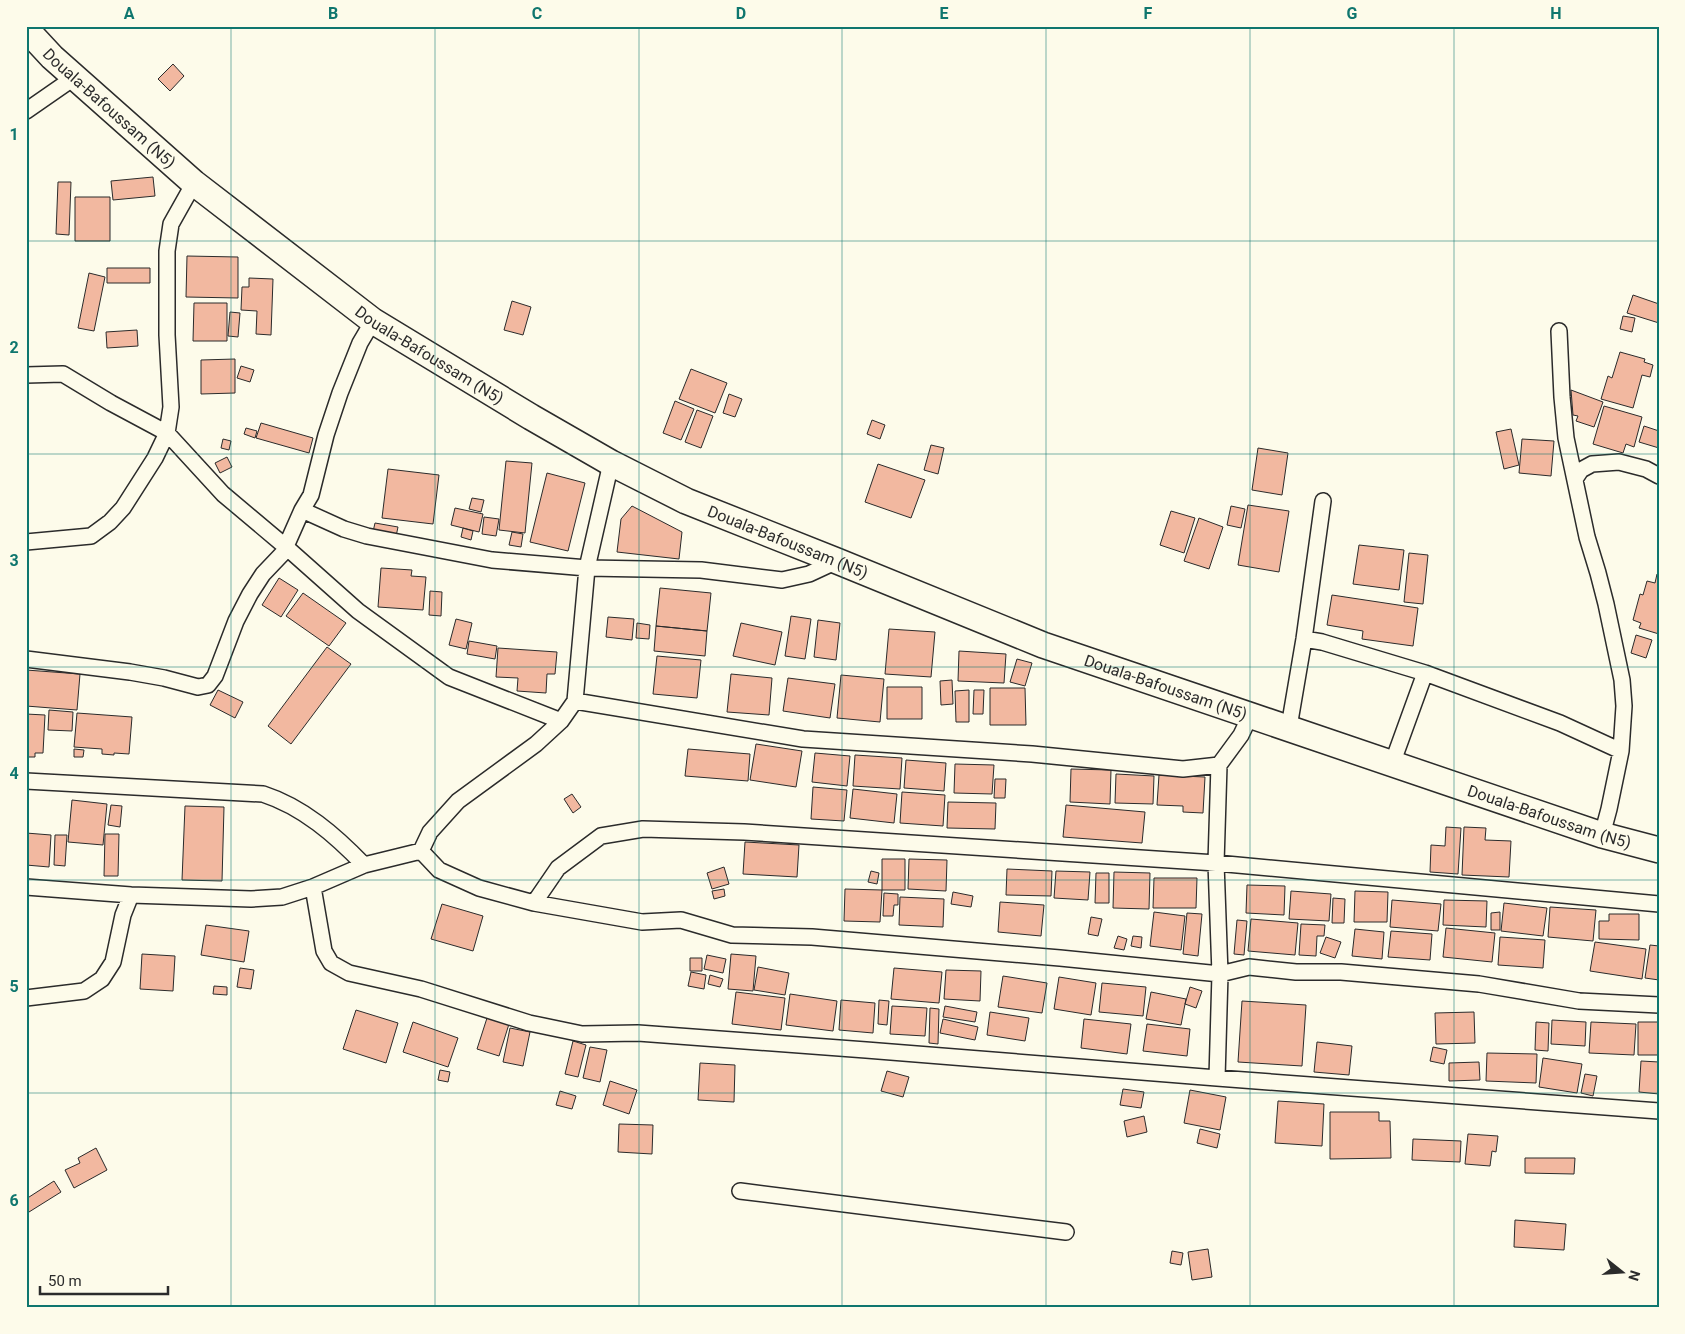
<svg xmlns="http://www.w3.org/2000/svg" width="1685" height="1334" viewBox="0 0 1685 1334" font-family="Roboto,sans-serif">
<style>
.building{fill:#f2b8a0;stroke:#2b2b2b}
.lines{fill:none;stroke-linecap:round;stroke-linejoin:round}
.minor-casing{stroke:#2b2b2b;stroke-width:18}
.trunk-casing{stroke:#2b2b2b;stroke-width:28}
.minor{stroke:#fdfbea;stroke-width:15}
.trunk{stroke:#fdfbea;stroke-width:25}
.grid{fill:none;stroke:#0f766e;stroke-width:1;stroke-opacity:0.55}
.labels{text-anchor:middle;stroke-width:4;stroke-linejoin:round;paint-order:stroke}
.street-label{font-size:16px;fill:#2b2b2b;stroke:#fdfbea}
.neatline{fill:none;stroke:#0f766e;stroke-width:2}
.grid-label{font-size:16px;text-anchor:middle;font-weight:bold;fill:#0f766e}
</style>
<rect width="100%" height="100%" fill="#fdfbea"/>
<path class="building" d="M173,64L184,76L170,91L158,79Z
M153,177L155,196L113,200L111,181Z
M58,182H71L69,235L56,234Z
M75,197H110V241H75Z
M187,256L238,257V298L186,297Z
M107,268H150V283H107Z
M89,273L105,277L94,331L78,328Z
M249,278L273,279L271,335L256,334L257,311L241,310L242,287H249Z
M1633,295L1659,304V323L1627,313Z
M512,301L531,307L523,335L504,330Z
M194,303H227V341H193Z
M230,312L240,313L238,337L228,336Z
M1623,316L1635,318L1632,332L1620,329Z
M137,330L138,346L107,348L106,332Z
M1620,352L1645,359L1644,362L1653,365L1650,377L1642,375L1633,408L1601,399L1608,376L1612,378Z
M235,359V393L201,394V360Z
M241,366L254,370L250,382L237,378Z
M691,369L727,383L715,413L679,399Z
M1571,390L1603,402L1594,427L1576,421L1578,416L1573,415Z
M729,394L742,399L735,417L723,413Z
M675,401L694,409L681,440L663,433Z
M1604,406L1642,417L1634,447L1626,444L1623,453L1593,444Z
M697,410L713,416L701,448L685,442Z
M872,420L885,425L880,439L867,434Z
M261,423L313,438L309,453L256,438Z
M1644,426L1659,431V448L1639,442Z
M246,428L257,431L255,438L244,434Z
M1511,429L1519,465L1504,469L1496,432Z
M223,439L231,441L229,450L221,448Z
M1522,439L1554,441L1551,476L1519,473Z
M931,445L944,448L938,474L924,470Z
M1258,448L1288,453L1282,495L1252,490Z
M227,457L232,467L220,473L215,463Z
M506,461L532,463L525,533L499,530Z
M878,464L925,480L911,518L865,502Z
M388,469L439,475L433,524L382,518Z
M547,473L585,483L568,551L530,542Z
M472,498L484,500L481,512L469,509Z
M1248,505L1289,511L1279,572L1238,565Z
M632,506L682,532L679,559L617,552L621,519Z
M1231,506L1245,509L1241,528L1227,525Z
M455,508L483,514L479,532L451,525Z
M1171,511L1195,518L1184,553L1160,545Z
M484,517L499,519L496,536L482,534Z
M1199,518L1223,527L1209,569L1184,561Z
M375,523L398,527L395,541L372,536Z
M463,528L473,531L471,540L461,537Z
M512,532L523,534L521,547L509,545Z
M1359,545L1404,550L1399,590L1353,584Z
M1409,553L1428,555L1423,604L1404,602Z
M381,568L412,570L411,576L426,577L423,610L378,607Z
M1657,574L1659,575V634L1639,628L1641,623L1633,620L1640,594L1643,595L1647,581L1655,583Z
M279,578L298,590L281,617L262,605Z
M660,588L711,593L707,631L656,626Z
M430,591L442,592L441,616L429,615Z
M303,593L346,623L329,646L286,616Z
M1332,595L1418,608L1413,646L1362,639L1363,631L1327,625Z
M791,616L811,619L805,659L785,656Z
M608,617L634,619L632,640L606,637Z
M456,619L472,623L466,649L449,645Z
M818,620L840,623L836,660L814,657Z
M637,623L650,625L649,639L636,638Z
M741,623L782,632L775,665L733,656Z
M656,626L707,631L705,656L654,651Z
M889,629L935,632L931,677L885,674Z
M1636,635L1652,640L1646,658L1631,653Z
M469,641L497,646L495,659L467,654Z
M327,647L351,664L291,744L268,726Z
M498,648L557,652L555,674H547L546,693L517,691L518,678L496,677Z
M959,651L1006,654L1004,683L958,681Z
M657,656L701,660L697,698L653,694Z
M1017,659L1032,663L1025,686L1010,682Z
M26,670L80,674L77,710L26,706Z
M731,674L772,678L769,715L727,712Z
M841,675L884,679L880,722L837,718Z
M788,678L835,684L830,718L783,711Z
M952,680L953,704L941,705L940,681Z
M887,687H922V719H887Z
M990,688H1025L1026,725H990Z
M218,690L243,702L235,718L210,705Z
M969,690V722H956L955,691Z
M974,690H984L983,714H973Z
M49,710L73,712L72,731L48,730Z
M77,713L132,717L129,754L114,753V755L102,754V749L74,747Z
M26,714L45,715L43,753H35V757H26Z
M756,744L802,751L796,787L750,780Z
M74,749L84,750L83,757H74Z
M688,749L750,754L748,781L685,776Z
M815,753L850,756L847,786L812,782Z
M855,755L902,758L900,789L853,786Z
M906,760L946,763L944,791L904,788Z
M955,764L994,765L992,794L954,793Z
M1071,769L1111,770L1110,804L1070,802Z
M1116,774L1154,776L1153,804L1115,803Z
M1159,775L1205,777L1203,813L1183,812V806L1157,805Z
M995,779H1006L1005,798H994Z
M813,787L847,790L844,821L811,819Z
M853,789L897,794L894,823L850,818Z
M902,792L945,795L943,826L900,823Z
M572,794L581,807L573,813L564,799Z
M72,800L107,804L103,845L68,842Z
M948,802L996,803L995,829L947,828Z
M111,805L122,806L120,827L108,825Z
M1066,805L1145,812L1142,843L1063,837Z
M185,806L224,807L222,881L182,880Z
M1446,827L1461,828L1458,874L1430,872L1431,845L1445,846Z
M1464,827L1486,828L1485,840L1511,841L1509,877L1462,875Z
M26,833L51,835L49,867L26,865Z
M105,834H119L118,876H104Z
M55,835H67L65,866L54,865Z
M745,842L799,845L797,877L743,874Z
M882,859H905V890H882Z
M909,859L947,860L946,891L908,889Z
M724,867L729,884L712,889L707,873Z
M1007,869L1052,871L1051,896L1006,895Z
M871,871L879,873L877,884L868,882Z
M1056,871L1090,872L1088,900L1054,898Z
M1114,872L1150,873L1149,909L1113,908Z
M1096,873H1109V903H1095Z
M1154,878H1197L1196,908H1153Z
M1247,885L1285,886L1284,915L1246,913Z
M724,889L725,896L714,899L712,891Z
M845,889L882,890L880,922L844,921Z
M1291,891L1331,894L1329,921L1289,919Z
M1355,891L1388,892L1387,922H1354Z
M953,892L973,896L971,907L951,904Z
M884,893L898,894V905H894L893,916H883Z
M900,897L944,899L943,927L899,925Z
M1333,898L1345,899L1344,923H1332Z
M1392,900L1441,904L1438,931L1390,927Z
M1444,900L1487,901L1486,927L1443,925Z
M1000,902L1044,905L1041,936L998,932Z
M1504,903L1547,908L1543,936L1501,931Z
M442,904L483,916L473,951L431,939Z
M1550,907L1596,910L1593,941L1548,937Z
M1154,912L1185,916L1181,950L1150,946Z
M1500,912V930H1491V913Z
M1187,913L1202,914L1198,956L1183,954Z
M1609,914H1639V940L1599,939V921H1609Z
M1091,917L1102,919L1098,936L1088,934Z
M1251,919L1298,923L1295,955L1248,951Z
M1237,920L1247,921L1244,955L1234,954Z
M1301,924L1325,925L1324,936H1317L1316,956L1299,955Z
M206,925L249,931L244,962L201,955Z
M1446,928L1495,933L1492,962L1443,957Z
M1355,929L1384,932L1382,959L1352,956Z
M1391,931L1432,934L1430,960L1388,957Z
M1118,936L1127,939L1124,950L1114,948Z
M1133,936L1142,937L1141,948L1131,946Z
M1326,937L1341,942L1335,958L1320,953Z
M1500,937L1545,940L1543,968L1498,965Z
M1595,942L1646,949L1642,979L1590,971Z
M1650,945L1659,946V980L1645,978Z
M142,954L175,956L173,991L140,989Z
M731,954L756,956L753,991L728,989Z
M707,955L726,959L723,973L704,969Z
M690,958H702V971H690Z
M758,967L789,973L785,995L754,990Z
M240,968L254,970L251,989L237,987Z
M894,968L942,972L939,1003L891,999Z
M946,970L981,971L980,1001L944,999Z
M691,972L706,975L704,989L688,986Z
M710,975L723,979L720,987L708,984Z
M1003,976L1047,983L1042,1013L998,1007Z
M1059,977L1096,983L1091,1015L1054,1009Z
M1102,983L1146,987L1143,1016L1099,1012Z
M214,986L227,987V995L213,994Z
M1190,987L1202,991L1196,1008L1185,1004Z
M736,992L785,998L781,1030L732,1024Z
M1151,992L1186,999L1181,1025L1146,1019Z
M790,994L837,1001L833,1031L786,1025Z
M841,1000L875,1003L873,1033L839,1030Z
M879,1000L889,1001L887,1025L878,1024Z
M1242,1001L1306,1005L1302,1066L1238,1062Z
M892,1006L927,1008L925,1036L890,1034Z
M945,1006L977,1012L975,1022L943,1017Z
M930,1008L939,1009L938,1044L929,1043Z
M356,1010L398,1023L386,1063L343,1049Z
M990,1012L1029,1018L1025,1041L987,1035Z
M1474,1012L1475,1043L1436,1044L1435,1013Z
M487,1018L509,1024L499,1056L477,1049Z
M943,1019L978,1027L975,1040L940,1033Z
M1084,1019L1131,1024L1127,1054L1081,1048Z
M1552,1020L1586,1022L1585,1046L1551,1044Z
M413,1022L458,1038L448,1067L403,1052Z
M1536,1022L1549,1023L1548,1051L1535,1050Z
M1591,1022L1636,1024L1634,1055L1589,1053Z
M1638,1022H1659V1055H1638Z
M1147,1024L1190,1029L1187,1056L1143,1051Z
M510,1028L530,1032L523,1066L503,1062Z
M573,1041L586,1045L578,1077L565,1074Z
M1317,1042L1352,1046L1349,1075L1314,1072Z
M590,1047L607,1050L600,1082L583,1078Z
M1433,1047L1447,1050L1444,1064L1430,1061Z
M1487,1053L1537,1054L1536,1083L1486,1081Z
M1543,1058L1582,1064L1577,1093L1539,1087Z
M1641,1061L1659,1062V1094L1639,1092Z
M1479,1062L1480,1080L1449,1081V1063Z
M700,1063L735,1065L734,1102L698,1100Z
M440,1070L450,1072L448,1082L438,1080Z
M887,1071L909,1077L903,1097L881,1091Z
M1585,1074L1597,1076L1593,1096L1581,1093Z
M610,1081L637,1090L629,1114L603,1105Z
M1123,1089L1144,1092L1141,1108L1120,1105Z
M1190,1090L1226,1097L1220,1130L1184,1123Z
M560,1091L576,1096L572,1109L556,1105Z
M1278,1101L1324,1104L1322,1146L1275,1143Z
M1330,1112H1379V1121H1390L1391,1158L1330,1159Z
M1144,1116L1147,1132L1127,1137L1124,1121Z
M619,1124L653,1125L652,1154L618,1152Z
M1200,1129L1220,1134L1217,1148L1197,1143Z
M1468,1134L1498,1136L1496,1152L1492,1151L1490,1166L1465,1164Z
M1413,1139L1461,1141L1460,1162L1412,1160Z
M96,1148L107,1170L74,1188L65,1170L80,1163L78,1158Z
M1525,1158H1575L1574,1174L1525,1173Z
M54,1181L61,1192L29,1212L26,1208V1199Z
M1515,1220L1566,1224L1564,1250L1514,1247Z
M1208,1249L1212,1277L1192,1280L1188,1252Z
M1172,1251L1183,1253L1181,1265L1170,1263Z"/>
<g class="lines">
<defs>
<path id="minor" d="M26,111L75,77
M1559,331L1562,397L1566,438L1587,537L1598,573L1606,604L1622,680L1624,706L1621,751L1609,809L1602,835
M26,375L63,374L111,403L167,433L223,494L286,547L358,611L449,677L561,721
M1575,479L1581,470L1592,464L1619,462L1646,469L1659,476
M302,510L344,529L367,536L492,560L587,568L701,570L782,580L809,574L837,561
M26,542L91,536L110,522L123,508L155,458L167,433L171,407L167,335V251L171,224L194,183
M1304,639L1322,642L1425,673L1560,723L1621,751
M26,659L130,672L164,678L198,687L208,685L215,676L236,621L250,594L263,574L283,553L302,510L311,495L326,435L340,393L360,343L373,321
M575,701L803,739L1032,754L1183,769L1219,765L1241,735L1250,716
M1289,727L1304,639L1323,501
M1392,764L1425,673
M26,781L263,794C303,807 335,835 364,865
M421,851L430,832L458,801L536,744L561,721L575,701L587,568L611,463
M26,887L131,895L251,899L282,897L313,887L364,865L421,851L439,870L479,888L534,903L642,922L681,920L732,935L812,937L1060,958L1220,974L1249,967L1296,972H1341L1479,984L1579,1001L1659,1005
M313,887L324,951L331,963L349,973L421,989L529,1023L582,1034L638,1033L866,1050L1217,1078L1659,1111
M534,903L558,868L601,836L643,829L744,832L1216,863L1659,904
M26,998L84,991L102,979L113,962L123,915L131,895
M1217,1078L1220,974L1216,863L1219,765
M740,1191L1066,1232"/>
<g id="trunk">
<path id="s1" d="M26,29L52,57L194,183L373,321L531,417L611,463L686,501L837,561L1043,645L1602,835L1659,850"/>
</g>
</defs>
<use href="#minor" class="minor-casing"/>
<use href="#trunk" class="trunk-casing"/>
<use href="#minor" class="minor"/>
<use href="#trunk" class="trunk"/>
</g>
<path class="grid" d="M231,26V1308M435,26V1308M639,26V1308M842,26V1308M1046,26V1308M1250,26V1308M1454,26V1308M26,241H1659M26,454H1659M26,667H1659M26,880H1659M26,1093H1659"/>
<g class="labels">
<g class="street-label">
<text dy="6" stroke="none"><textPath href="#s1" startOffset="115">Douala-Bafoussam (N5)</textPath></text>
<text dy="6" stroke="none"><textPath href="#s1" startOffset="520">Douala-Bafoussam (N5)</textPath></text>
<text dy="6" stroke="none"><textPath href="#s1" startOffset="925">Douala-Bafoussam (N5)</textPath></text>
<text dy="6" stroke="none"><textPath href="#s1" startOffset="1330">Douala-Bafoussam (N5)</textPath></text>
<text dy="6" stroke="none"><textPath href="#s1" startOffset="1735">Douala-Bafoussam (N5)</textPath></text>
</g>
</g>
<rect width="1685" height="1334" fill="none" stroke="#fdfbea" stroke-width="55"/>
<g transform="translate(1622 1272) rotate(107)" stroke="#fdfbea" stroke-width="4" paint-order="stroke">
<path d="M0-4L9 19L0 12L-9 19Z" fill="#2b2b2b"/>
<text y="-8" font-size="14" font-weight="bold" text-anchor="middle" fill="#2b2b2b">N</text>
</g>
<path d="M40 1286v8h128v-8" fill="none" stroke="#2b2b2b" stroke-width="2.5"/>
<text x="48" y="1286" font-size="15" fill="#2b2b2b" stroke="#fdfbea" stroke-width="4" paint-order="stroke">50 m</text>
<rect x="28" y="28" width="1630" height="1278" class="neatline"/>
<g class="grid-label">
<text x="129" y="19">A</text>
<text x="333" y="19">B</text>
<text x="537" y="19">C</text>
<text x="741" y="19">D</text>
<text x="944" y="19">E</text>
<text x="1148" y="19">F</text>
<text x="1352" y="19">G</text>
<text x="1556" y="19">H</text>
<text x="14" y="140">1</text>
<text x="14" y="353">2</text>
<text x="14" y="566">3</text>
<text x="14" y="779">4</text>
<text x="14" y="992">5</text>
<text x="14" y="1206">6</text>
</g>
</svg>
